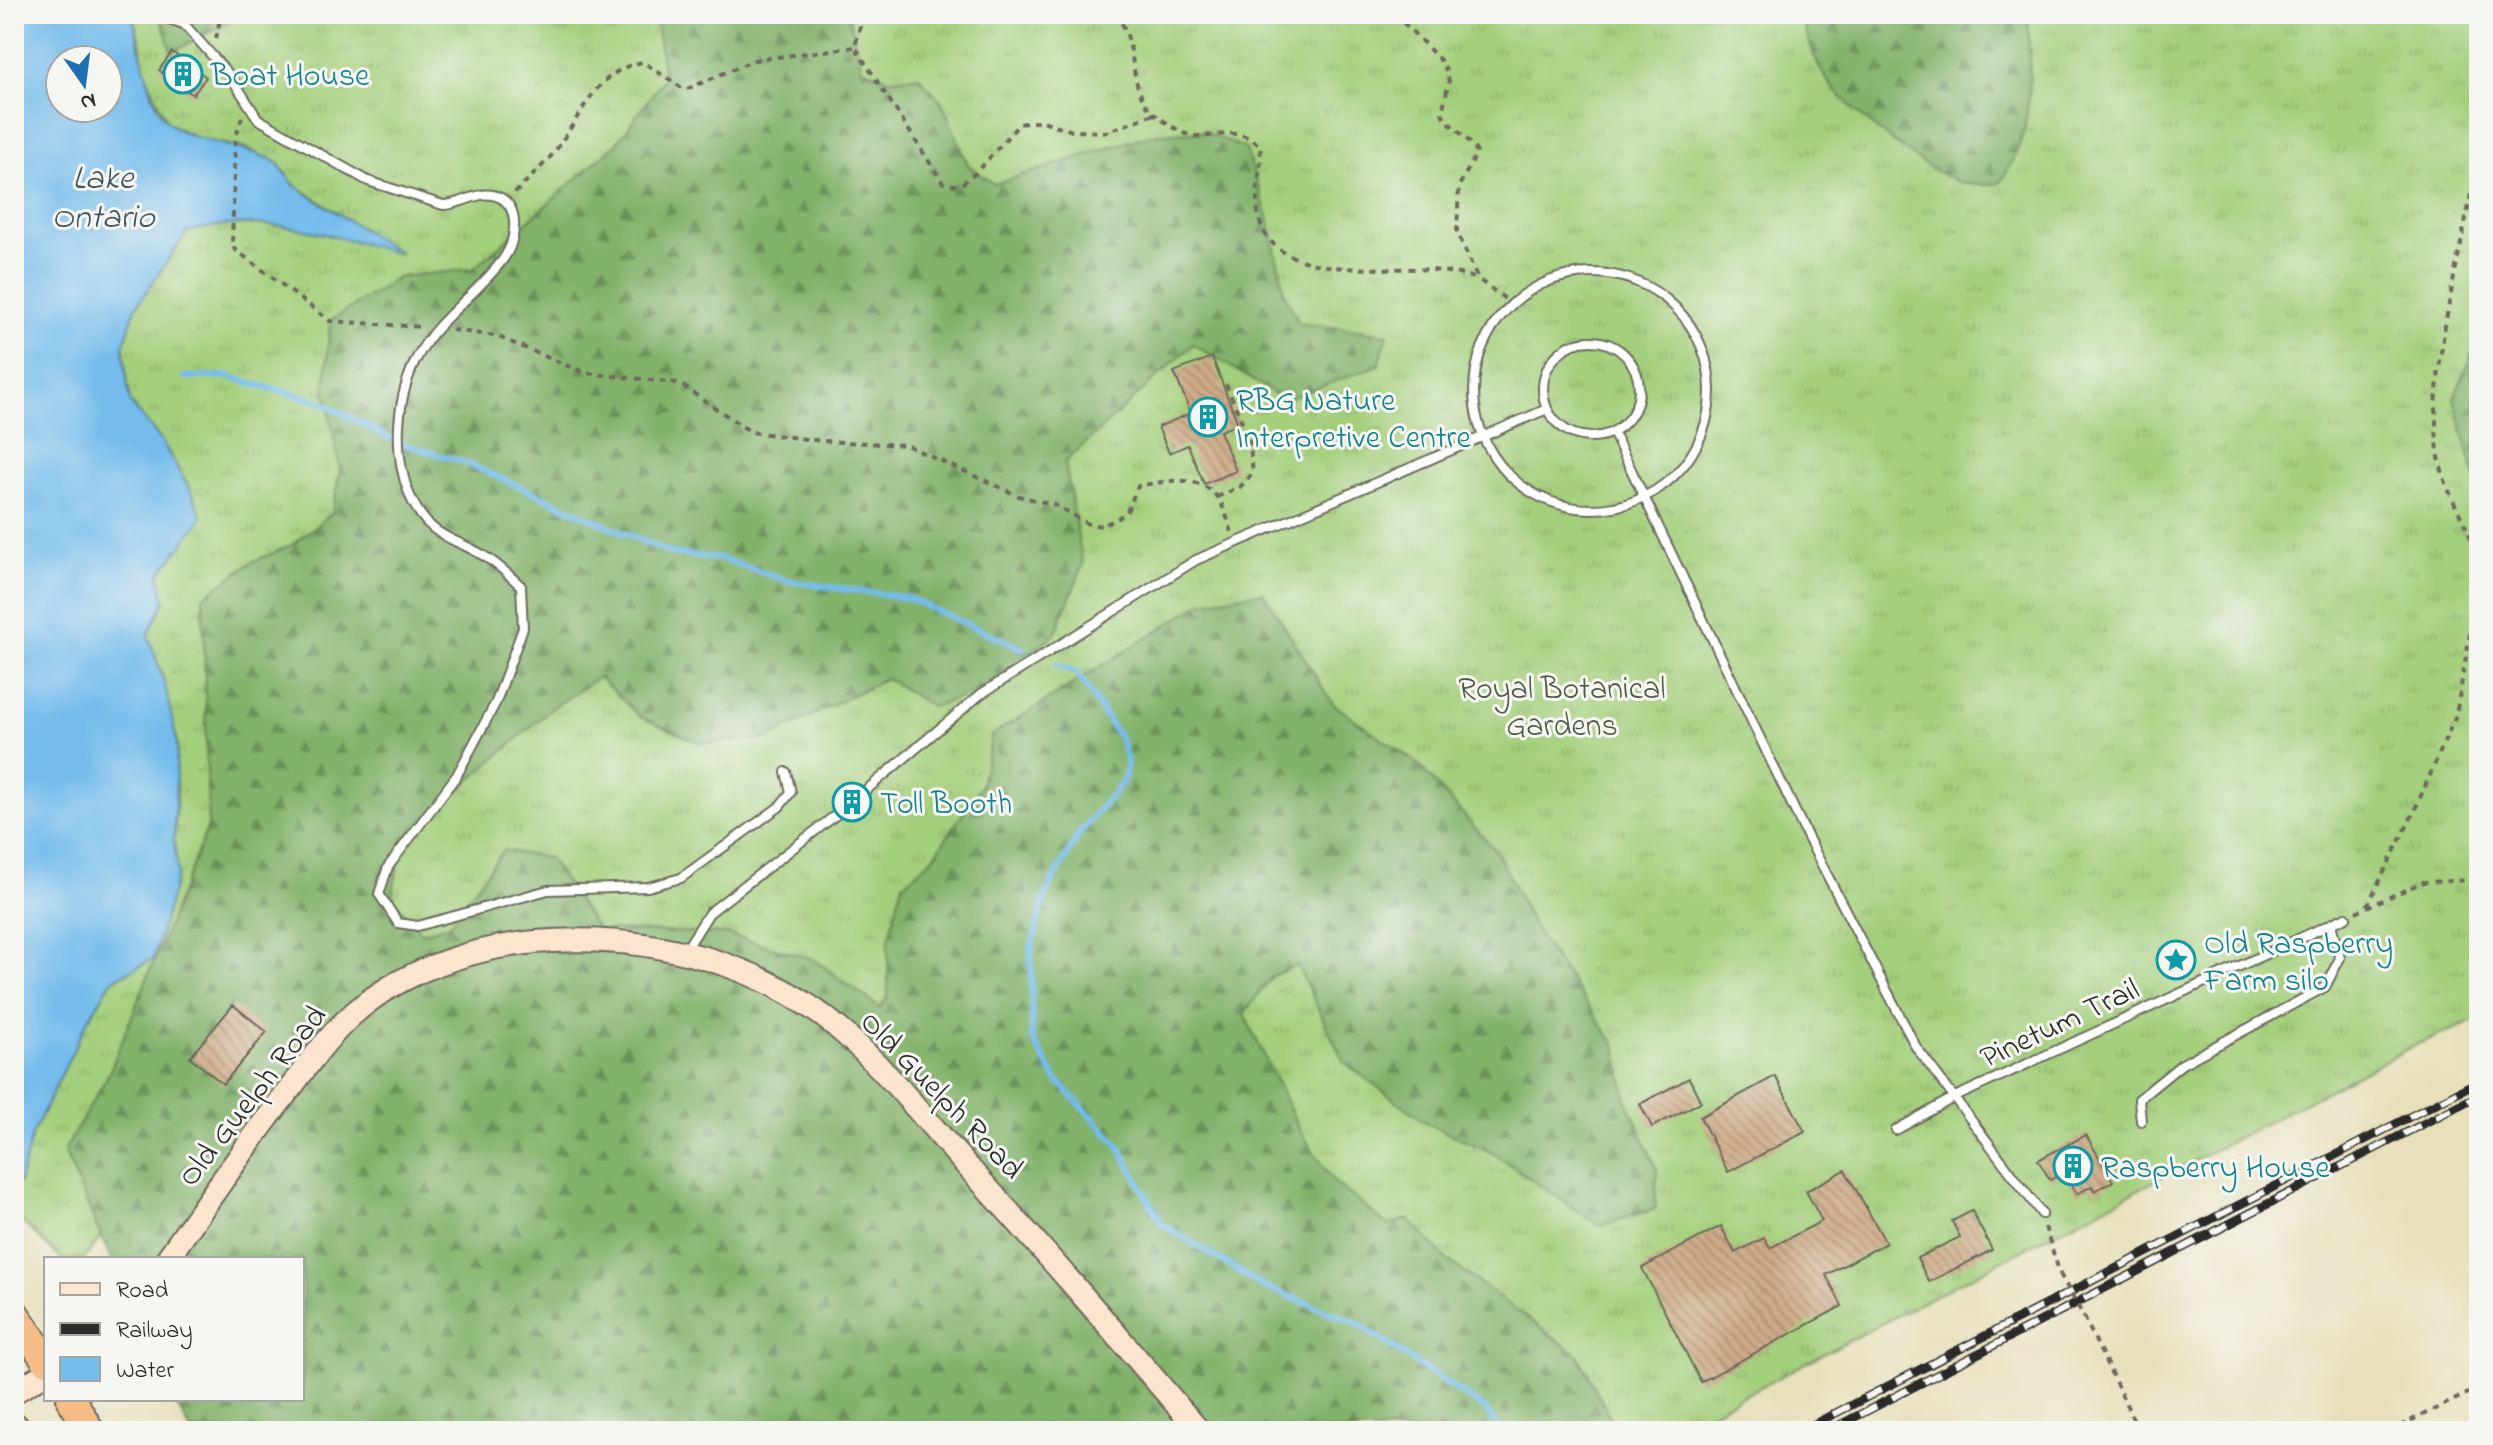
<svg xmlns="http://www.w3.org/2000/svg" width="2493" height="1445" viewBox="0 0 2493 1445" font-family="'Indie Flower',sans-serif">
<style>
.grass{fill:url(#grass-tufts);stroke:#687d53;stroke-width:2}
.forest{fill:url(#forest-firs);stroke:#576e4b;stroke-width:2}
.water{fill:#74bcec;stroke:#50748c;stroke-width:2;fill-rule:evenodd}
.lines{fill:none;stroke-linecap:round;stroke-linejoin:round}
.stream{stroke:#74bcec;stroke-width:6}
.building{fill:url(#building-back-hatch)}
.lane-casing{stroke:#6d6a5d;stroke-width:12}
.secondary-casing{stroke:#6d6a5d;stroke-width:26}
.highway-casing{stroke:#6d6a5d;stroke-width:32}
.path{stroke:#6d6a5d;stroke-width:4;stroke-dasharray:6 6;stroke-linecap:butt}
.lane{stroke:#fff;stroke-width:8}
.secondary{stroke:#fce5cf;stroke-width:22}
.highway{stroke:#f7bd88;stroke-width:28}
.rail-casing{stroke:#2b2b2b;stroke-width:9}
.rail{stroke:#f6f6f2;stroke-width:6;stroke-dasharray:18;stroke-linecap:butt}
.path-bridge{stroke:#6d6a5d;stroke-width:4;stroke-dasharray:6 6;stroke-linecap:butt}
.labels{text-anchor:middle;stroke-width:6;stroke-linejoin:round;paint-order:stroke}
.culture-label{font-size:32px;fill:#0d838f;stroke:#f6f6f2;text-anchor:start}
.park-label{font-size:32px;fill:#4f5c43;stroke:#f6f6f2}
.street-label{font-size:32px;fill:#2b2b2b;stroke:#f6f6f2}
.water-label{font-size:34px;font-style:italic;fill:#415665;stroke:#f6f6f2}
</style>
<defs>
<pattern id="grass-tufts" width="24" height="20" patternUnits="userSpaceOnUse" patternTransform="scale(2)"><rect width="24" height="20" fill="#a4cf7b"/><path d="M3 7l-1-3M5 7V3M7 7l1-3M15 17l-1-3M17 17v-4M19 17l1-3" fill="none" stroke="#8db26a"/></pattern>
<pattern id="forest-firs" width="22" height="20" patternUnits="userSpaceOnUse" patternTransform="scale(2)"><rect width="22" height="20" fill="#83b26b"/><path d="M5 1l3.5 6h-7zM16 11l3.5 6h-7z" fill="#6b9158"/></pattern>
<pattern id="building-back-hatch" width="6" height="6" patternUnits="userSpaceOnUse" patternTransform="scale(2)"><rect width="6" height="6" fill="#ceab87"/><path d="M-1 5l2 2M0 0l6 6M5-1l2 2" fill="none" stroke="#a78b6f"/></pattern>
</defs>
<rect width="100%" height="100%" fill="#f6f6f2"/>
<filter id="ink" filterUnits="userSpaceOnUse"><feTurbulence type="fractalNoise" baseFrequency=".0125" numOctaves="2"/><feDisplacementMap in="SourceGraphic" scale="16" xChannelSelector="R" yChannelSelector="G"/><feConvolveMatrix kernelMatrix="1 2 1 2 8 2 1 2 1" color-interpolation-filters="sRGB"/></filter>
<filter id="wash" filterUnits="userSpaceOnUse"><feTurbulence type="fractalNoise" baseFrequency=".006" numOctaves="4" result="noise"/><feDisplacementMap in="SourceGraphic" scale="32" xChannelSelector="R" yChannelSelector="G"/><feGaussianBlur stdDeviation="1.8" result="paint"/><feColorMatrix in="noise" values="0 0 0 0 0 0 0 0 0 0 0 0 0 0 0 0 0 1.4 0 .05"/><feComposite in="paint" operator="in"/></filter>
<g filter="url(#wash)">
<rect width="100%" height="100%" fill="#e8e0bb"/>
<path class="grass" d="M132,14H2479V1019L2413,1046L1691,1423L1661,1431H1252L726,934L449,925L421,933L407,916L274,1005L84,1259H61L14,1214V1186L19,1182L32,1135L87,1022L112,980L153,959L178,873L174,841L177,792L165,685L148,635L165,601L159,575L201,518L194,497L161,440L130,402L123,347L136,307L187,232L209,226L275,222L398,252L293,184L278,163L246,148L202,140L168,123L143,70L140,40Z"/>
<path class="forest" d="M159,14H244L172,52Z
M655,14H848L862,68L890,79L919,76L942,102L968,165L994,184L1149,135L1203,131L1246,149L1269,220L1284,292L1299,323L1388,334L1379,365L1285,400L1193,344L1065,462L1083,565L1055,634L978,692L932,707L886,678L766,739L700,743L640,717L599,677L551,709L403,839L392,897L421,933L449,925L503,850L549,858L598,930L727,934L813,959L880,1008L888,996V942L902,885L933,858L981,786L992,735L1203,602L1263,592L1333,704L1417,763L1497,852L1535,929L1616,1046L1627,1101L1657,1169L1655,1209L1600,1226L1491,1152L1428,1124L1344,1062L1297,965L1272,976L1244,1014L1302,1134L1334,1182L1388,1225L1408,1219L1446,1259L1578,1355L1617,1431H191L173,1399H302V1259H111L64,1151L109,1073L208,826L203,597L252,562L292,545L332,513L340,470L325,390L330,321L399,277L473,269L616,144L664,78Z
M1801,14H2028C2030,76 2036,130 2000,183C1986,186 1971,186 1957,181C1923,168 1851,112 1829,83C1814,62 1808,38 1801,14Z
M2479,339V492L2454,398Z"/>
<path class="water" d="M14,14H132C139,41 149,105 169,123C190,142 243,145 273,160C284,166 287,180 297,187C331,210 367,231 401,254C326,235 264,211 187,232L136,307L123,347L130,402L161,440L194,497L202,518L159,575L165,601L148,635L165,685L177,743L174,841L178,873L153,959L112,980L87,1022L32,1135L19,1182L14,1186ZM60,60H108V108H60Z"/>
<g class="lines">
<path class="stream" d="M185,377L225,376L319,401L394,441L466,463L670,553L722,559L788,581L908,598L1023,649
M1056,664L1078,674L1121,740L1127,762L1124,780L1079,834L1045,895L1031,949L1032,1038L1055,1078L1118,1144L1162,1224L1263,1286L1355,1322L1484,1408L1501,1431"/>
</g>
<g id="blocks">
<path class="building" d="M172,52L206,77L193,95L159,70Z
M1212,357L1238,424L1220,431L1236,471L1204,484L1188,445L1169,453L1158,427L1191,413L1174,372Z
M233,1005L267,1032L223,1084L190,1057Z
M1775,1076L1805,1132L1728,1172L1700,1117Z
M1689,1078L1701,1102L1652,1127L1640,1104Z
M2086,1135L2113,1181L2095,1191L2092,1186L2077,1194L2064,1172L2050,1180L2038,1160Z
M1845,1170L1886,1243L1826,1275L1842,1306L1701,1382L1642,1268L1721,1226L1735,1253L1764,1238L1770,1248L1822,1221L1806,1191Z
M1972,1211L1992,1250L1929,1282L1917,1258L1960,1237L1952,1221Z"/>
</g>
</g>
<g filter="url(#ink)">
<use href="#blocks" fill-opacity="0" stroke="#6d6a5d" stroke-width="2"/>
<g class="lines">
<defs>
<path id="lane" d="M153,14L184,24L231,77L258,119L368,181L443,205C463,205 481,187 501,198C521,210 515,242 504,258C479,293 440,316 419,354C396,395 392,453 410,496C431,543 458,536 493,562C503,569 512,578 521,586L523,628L496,702L457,775L388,867L379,894L398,923L418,926L548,890L648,887L681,878L779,807L791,792L786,772
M1474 391a118 118 0 1 1 236 0a118 118 0 1 1-236 0Z
M1543 389a48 48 0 1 1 96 0a48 48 0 1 1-96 0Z
M1613,432L1808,838L1916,1047L2042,1214
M841,811L839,797L850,788L864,792
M685,951L709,913L841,811L853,813L864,804V792L981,694L1196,560L1547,409
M2141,1121L2139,1099L2182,1064L2325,987L2340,958L2331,924
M1896,1130L1953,1098L2346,917"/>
<path id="secondary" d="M167,1259C208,1201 248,1142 292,1086C312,1059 333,1030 360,1008C411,966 486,944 552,941C655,935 768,964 846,1035C891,1075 928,1123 968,1167C1047,1253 1123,1342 1199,1431
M14,1392L46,1373"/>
<path id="highway" d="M14,1313L46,1360
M71,1399L90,1431
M14,1427L16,1431"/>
</defs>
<use href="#lane" class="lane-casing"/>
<use href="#secondary" class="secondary-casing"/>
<use href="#highway" class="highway-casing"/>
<path class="path" d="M863,14L855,47L943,183L959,186L977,172L1019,124L1043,121L1072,131L1106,132L1154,114
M1015,14H1026
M1114,14C1142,40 1123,90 1157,116C1166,122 1184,136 1195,136C1221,138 1238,125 1260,146C1263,168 1254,191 1258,213C1268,280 1368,267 1417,269C1438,270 1458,273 1478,279
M1395,14L1444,64L1449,81L1442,113C1452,130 1469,136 1477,153L1459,186L1457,232L1478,279L1512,304
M216,39L221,14
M242,117L235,140L232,247L330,321L423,327
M2479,147C2467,236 2421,383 2441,467C2449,500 2471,529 2479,563
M515,193C529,178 546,164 558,147C583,112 597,70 643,62L685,90L754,60L855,47
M452,330L496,336L585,373L678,383L751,432L823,441L906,445L1019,496L1055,505L1088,524L1102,526L1118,518L1127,511L1138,486C1163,482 1197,472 1217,497C1224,505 1228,522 1232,532
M1217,497L1240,487L1253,473L1249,438L1225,382
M2367,906L2413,814L2456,715L2479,581
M2356,912L2423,882L2479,880
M2045,1227L2060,1274
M2084,1317L2139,1431
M2389,1431L2479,1388"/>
<use href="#lane" class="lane"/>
<use href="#secondary" class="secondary"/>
<use href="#highway" class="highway"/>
<defs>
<path id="rail" d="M1801,1431L2479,1081
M1828,1431L2479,1095"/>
</defs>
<use href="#rail" class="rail-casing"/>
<use href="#rail" class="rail"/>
<path class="path-bridge" d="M2060,1274L2084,1317"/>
</g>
</g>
<defs>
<symbol id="building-ring" viewBox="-11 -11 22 22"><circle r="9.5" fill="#f6f6f2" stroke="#0f9aa8" stroke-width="1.5"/><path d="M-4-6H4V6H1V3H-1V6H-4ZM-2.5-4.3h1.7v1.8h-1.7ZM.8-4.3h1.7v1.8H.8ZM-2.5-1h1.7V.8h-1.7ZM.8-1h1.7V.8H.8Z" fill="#0f9aa8"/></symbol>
<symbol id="sight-ring" viewBox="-11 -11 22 22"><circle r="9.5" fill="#f6f6f2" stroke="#0f9aa8" stroke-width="1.5"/><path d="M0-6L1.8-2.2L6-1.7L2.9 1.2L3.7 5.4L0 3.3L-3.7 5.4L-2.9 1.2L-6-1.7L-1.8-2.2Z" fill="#0f9aa8"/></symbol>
</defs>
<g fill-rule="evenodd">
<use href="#building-ring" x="161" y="52" width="44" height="44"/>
<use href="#building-ring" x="1186" y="395" width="44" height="44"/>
<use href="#building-ring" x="830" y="780" width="44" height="44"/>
<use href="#sight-ring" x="2154" y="938" width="44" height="44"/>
<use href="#building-ring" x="2051" y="1144" width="44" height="44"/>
</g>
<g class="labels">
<g class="culture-label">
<text x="211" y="85">Boat House</text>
<text x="1236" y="410">RBG Nature<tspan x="1236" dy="37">Interpretive Centre</tspan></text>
<text x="880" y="813">Toll Booth</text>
<text x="2204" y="953">Old Raspberry<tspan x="2204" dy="37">Farm silo</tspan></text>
<text x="2101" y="1177">Raspberry House</text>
</g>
<g class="park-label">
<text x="1562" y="698">Royal Botanical<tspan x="1562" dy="37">Gardens</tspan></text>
</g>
<g class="street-label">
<text transform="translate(2059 1022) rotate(-25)" y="11">Pinetum Trail</text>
<text transform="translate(943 1094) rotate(46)" y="11">Old Guelph Road</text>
<text transform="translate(251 1095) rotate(-52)" y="11">Old Guelph Road</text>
</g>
<g class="water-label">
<text x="103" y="188">Lake<tspan x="103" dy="39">Ontario</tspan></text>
</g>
</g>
<rect width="2493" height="1445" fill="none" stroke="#f6f6f2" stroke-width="48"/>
<rect x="44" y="1257" width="260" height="144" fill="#f6f6f2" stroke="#a5a5a2" stroke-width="2"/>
<rect x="60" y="1283" width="40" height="12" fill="#fce5cf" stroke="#a5a5a2" stroke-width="2"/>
<text x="116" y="1297" font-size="24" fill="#2b2b2b">Road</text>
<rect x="60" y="1323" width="40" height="12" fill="#2b2b2b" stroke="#a5a5a2" stroke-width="2"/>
<text x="116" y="1337" font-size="24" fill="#2b2b2b">Railway</text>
<rect x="60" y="1357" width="40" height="24" fill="#74bcec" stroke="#a5a5a2" stroke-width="2"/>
<text x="116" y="1377" font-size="24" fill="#2b2b2b">Water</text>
<g transform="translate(84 84) rotate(166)"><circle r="38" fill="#f6f6f2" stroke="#a5a5a2" stroke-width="2"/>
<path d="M0-6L14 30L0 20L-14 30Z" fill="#1f6fb2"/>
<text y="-12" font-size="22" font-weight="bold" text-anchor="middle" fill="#2b2b2b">N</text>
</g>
</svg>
